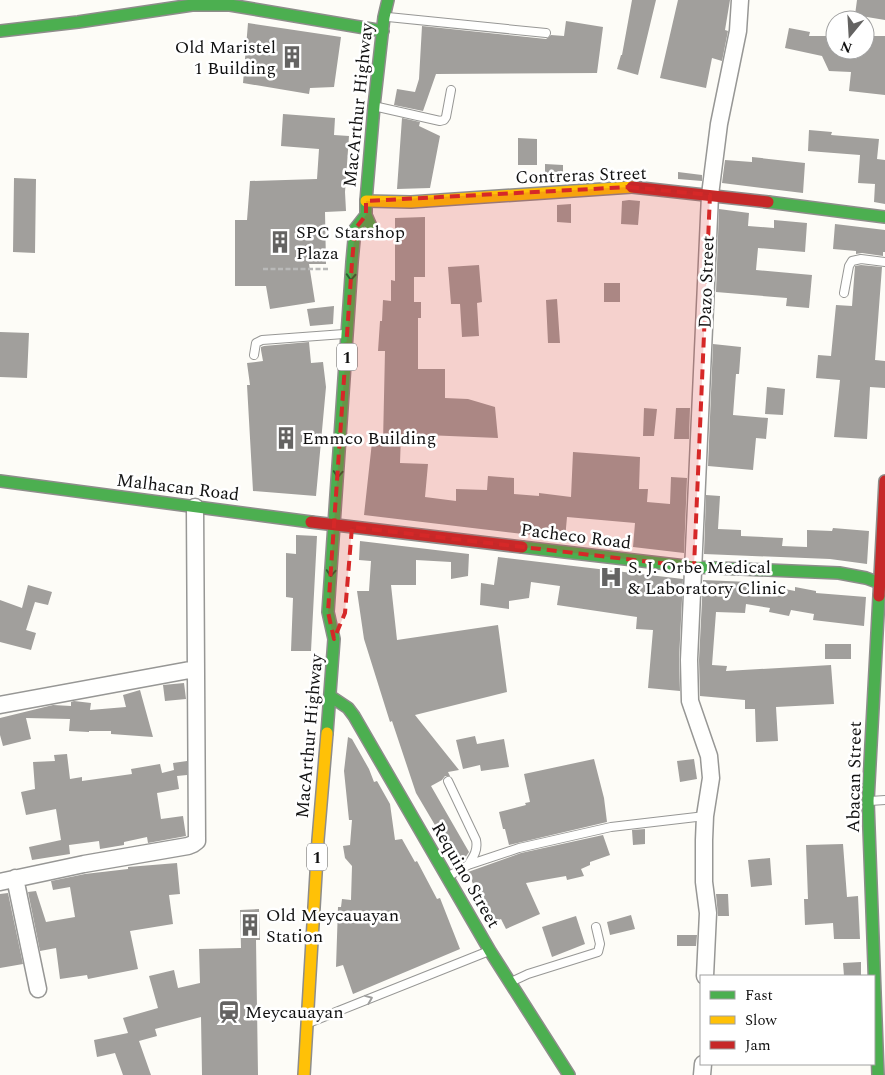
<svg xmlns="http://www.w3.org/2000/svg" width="885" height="1075" viewBox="0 0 885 1075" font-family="Spectral,serif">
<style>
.building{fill:#a19f9c}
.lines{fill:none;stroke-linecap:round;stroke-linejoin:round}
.lane-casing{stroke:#979795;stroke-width:10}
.street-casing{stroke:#979795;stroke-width:19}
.fast-casing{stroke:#8e8d8b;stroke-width:14}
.slow-casing{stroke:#8e8d8b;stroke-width:14}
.jam-casing{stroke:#8e8d8b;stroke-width:14}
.path{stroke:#b9b9b8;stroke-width:2.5;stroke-dasharray:5 2.5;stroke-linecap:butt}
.lane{stroke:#fffffe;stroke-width:8}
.street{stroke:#fffffe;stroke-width:16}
.fast{stroke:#4caf50;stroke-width:11}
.slow{stroke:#ffc107;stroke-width:11}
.jam{stroke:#c62828;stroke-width:11}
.oneway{stroke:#2e6030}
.oneway2{stroke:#a0a09f}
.marked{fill:#d62828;fill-opacity:0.2;stroke:#d62828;stroke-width:4;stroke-dasharray:10 6;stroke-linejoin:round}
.labels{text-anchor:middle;stroke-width:5;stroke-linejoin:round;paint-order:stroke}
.shield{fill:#fff;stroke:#585858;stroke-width:1}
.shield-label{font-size:16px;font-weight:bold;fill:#111}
.poi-label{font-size:18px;fill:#111;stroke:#fff;text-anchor:start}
.street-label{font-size:18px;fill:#111;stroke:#fff}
</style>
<rect width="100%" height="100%" fill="#fdfcf7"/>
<path class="building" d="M632,0H656L638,75L617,69L621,55H622Z
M678,0H730L725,30L728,31L722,61L712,58L706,88L660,78Z
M857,0H885V20L855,15Z
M566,21L603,27L597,73L436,74L423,111L394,105L397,89L415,92L419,79L422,26L546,39L551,35L564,36Z
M248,23L341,37L334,87L310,88L309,94L243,83Z
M789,28L810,32L809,36H835V50H865V36H885V95L849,91L851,72L829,71L822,56L785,48Z
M283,114L335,118L334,135L349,136L345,192L346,211L325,212L326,264H309L315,302L270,309L266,286H235V220H247L250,181L317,179L319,149L281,146Z
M402,118L420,122L419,126L440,136L430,188L397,189Z
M809,130L832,132L831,135L879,139L877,159L885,160V204L874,202L875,184L858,183L860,155L808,151Z
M518,138L537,139V165H518Z
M752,157L805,163L803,193L722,183L725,160L752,162Z
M545,164L563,165V178L545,180Z
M678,172L702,175V181L678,179Z
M14,178L36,179L35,253L13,252Z
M629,200L640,201L638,225L621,224L622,201Z
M571,204V223L557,222V205Z
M719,209L749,213L748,226L774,228V220L807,223L805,252L758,248L756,270L812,275L809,308L786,306L787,298L716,292Z
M425,217V277H414V302H421V318H418V369H445V398L468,399L495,407L498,438L401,434L400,463L428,464L425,497L456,501V489L487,490L488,476L514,478V494L539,496V493L571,497L573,452L640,457L639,489H648L647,502L670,504L671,477L687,478L684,553L633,547L635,523L567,517L565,539L364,515L372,442H383L385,351H378L380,321H382L383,300L391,301V280L395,281V218Z
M835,224L885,230V252H883V256L862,253L856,254V251L833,249Z
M479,265L482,302L477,303L479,336L462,337L460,304H451L448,267Z
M861,265L882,267L875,360L885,361V388L870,387L867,439L834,437L840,380L816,378L818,355L831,356L836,305L852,306L855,266Z
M604,283H620V302H604Z
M557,299L560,343H548L546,300Z
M334,306L333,324L310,326L307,309Z
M0,332L29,333L27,378L0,377Z
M309,342L311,363L323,362L326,387L316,496L253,491L247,385H250L247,363L263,361L261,350V347L264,346Z
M713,344L741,347L739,374H736L733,415L768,418L766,439L756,438L753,470L708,466Z
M767,387L785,389L783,415L765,414Z
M644,408L657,409L654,436H643Z
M676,408H690L689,439H674Z
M706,495L720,496L718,529L741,530V536L783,538L782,546L807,547V530L832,531L833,528L869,531L867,564L830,559L704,554Z
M296,535L317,536L311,651H291L293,598L286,597V553L296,554Z
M360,541L469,554L468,576L451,579V562L416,560V585H391L397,640L498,625L507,692L415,715L459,770L448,772L450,776H445L442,780L431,786L469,852L463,861L461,856L455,859L416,793L392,721L390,722L364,639L357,591H369L371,561L359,560Z
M498,557L683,579L679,660L680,691L648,688L653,630L636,629L637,617L557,605L560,586L531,582L529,598L509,601V609L480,605L481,583L494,585Z
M703,580L749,582L795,591V587L816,591V593L866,597L864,626L813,620L814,614L791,610L789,616L769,612L770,608L746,604L745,613L716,612L712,665L727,666L726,671L831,665L834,704L776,707L778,741L756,742L755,709H745V700L700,696L699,660Z
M28,585L52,592L48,605L35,602L26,630L36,633L31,650L0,642V600L22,608Z
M825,644H851V659H825Z
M184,683L186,699L165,701L163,685Z
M140,690L153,737L111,734V731H89V732L69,731L70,719L26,718L31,739L3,746L0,735V718L53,705L71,706V702L74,701L91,703L90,710L126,707L123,695Z
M475,736L477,744L504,739L509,767L481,771L480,765L463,769L456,740Z
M348,737L352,739L369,769L374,782L377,781L390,804L395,840L402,839L415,862L417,861L437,899L440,898L460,949L353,994L343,965L336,967L338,907H341L342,899L351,900L352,866L345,858L343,846L350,845L352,820H349L344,771Z
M67,754L70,779L82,777V781L132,774L131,769L160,764L162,773L174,770L173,763L187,761V775L177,776L179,789L157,793L161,819L183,816L186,836L148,843L147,837L124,842V845L100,849L99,841L69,845L70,854L32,860L29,847L61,840L56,809L26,815L21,792L35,789L33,762L55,761L54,755Z
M594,759L604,798L607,822L509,845L505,829H503L499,812L526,805L525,803L530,802L524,774Z
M694,759L697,779L680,782L677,761Z
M645,829V844L633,845L632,830Z
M603,835L610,855L590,862V865L581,869L584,876L567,880L566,876L526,883L540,914L506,929L501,919L496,921L479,890L476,891L468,872L521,853Z
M843,844L847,897L858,896L860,939H834L833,923L805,925L804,899H808L806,845Z
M770,858L772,885L751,887L748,860Z
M177,863L180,894L169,895L173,924L130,931L138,969L88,979L87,975L60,979L56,948L40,951L28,892L36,891L46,922L75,917L70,887L53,890L51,881L85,874L128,869V867Z
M8,893L23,964L0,968V894Z
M716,894H728L729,916H718Z
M259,909L260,940H256L258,1075H202L201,1017L155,1029L157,1036L139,1041L151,1075H123L115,1053L97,1057L94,1040L128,1033L123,1018L158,1008L149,976L174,970L178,988L200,983L199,949L241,948L240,910Z
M631,915L635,929L610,935L607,922Z
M576,916L585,944L552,957L542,927Z
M677,935H697L696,946H677Z
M861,962V976H844L843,963Z"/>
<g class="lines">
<defs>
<path id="lane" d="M388,17L546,33
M378,107L440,121L444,120L446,117L451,90
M844,293L849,266L852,261L861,259L885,262
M254,355L256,343L262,340L344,334
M448,781L476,840C478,850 474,856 468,865
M870,801L885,800
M449,876L468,865L519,848L611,827L705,816
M513,981L528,974L598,952L600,944L596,927
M311,1022L489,951"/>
<path id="street" d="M0,705L195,669
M15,878L38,989
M0,882L84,864L188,846L193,844L197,841L195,507
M705,976L708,913L704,882V840L705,816L711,778L709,756L690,701L689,660L710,195L719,124L738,31L740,0
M702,1075L703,1064"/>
<path id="fast" d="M0,31L78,22L192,5H230L383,31
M768,202L885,217
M373,231L366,215V201L374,106L384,17L388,0
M0,481L311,522
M522,547L694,567L839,573L866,578L885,585
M330,696L348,708L354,716L490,951L569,1075
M327,733L334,639L328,612L352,262L355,229L366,215
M878,1075L868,801L879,596"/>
<path id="slow" d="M366,201L411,202L632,187
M304,1075L318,840L327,733"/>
<path id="jam" d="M632,187L768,202
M311,522L522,547
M879,596L885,481"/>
</defs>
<use href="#lane" class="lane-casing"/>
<use href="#street" class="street-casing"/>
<use href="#fast" class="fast-casing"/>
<use href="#slow" class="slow-casing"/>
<use href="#jam" class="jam-casing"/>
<path class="path" d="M263,269H330"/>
<use href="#lane" class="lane"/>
<use href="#street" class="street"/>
<use href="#fast" class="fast"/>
<use href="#slow" class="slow"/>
<use href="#jam" class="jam"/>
</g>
<defs><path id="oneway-chevron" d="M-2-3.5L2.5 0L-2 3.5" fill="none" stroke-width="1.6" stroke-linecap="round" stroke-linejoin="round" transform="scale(1.25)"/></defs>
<g class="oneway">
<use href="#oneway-chevron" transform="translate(351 277) rotate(93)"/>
<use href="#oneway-chevron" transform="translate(338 474) rotate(94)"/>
<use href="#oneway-chevron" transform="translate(331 573) rotate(94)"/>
</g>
<use class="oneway2" href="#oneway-chevron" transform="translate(369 999) rotate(-22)"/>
<path class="marked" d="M629,187L710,195L694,567L352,527L345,613L334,639L328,612L352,262L355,229L366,215V201Z"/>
<defs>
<symbol id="building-bare" viewBox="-9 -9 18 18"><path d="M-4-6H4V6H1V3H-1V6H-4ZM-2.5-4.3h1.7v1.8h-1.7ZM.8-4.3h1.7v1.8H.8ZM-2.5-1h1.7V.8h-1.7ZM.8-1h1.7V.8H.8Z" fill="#646362" stroke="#fff" stroke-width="2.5" paint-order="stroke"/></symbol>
<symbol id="hospital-bare" viewBox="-9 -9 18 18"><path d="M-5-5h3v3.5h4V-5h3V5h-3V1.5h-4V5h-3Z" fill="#646362" stroke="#fff" stroke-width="2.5" paint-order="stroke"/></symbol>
<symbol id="station-bare" viewBox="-9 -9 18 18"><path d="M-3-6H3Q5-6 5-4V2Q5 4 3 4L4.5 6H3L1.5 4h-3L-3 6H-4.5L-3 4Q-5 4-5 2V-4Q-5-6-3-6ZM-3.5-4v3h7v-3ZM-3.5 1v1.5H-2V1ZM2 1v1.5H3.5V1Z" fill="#646362" stroke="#fff" stroke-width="2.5" paint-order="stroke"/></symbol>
</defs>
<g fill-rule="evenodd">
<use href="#building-bare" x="276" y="41" width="32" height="32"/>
<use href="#building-bare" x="264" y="226" width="32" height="32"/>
<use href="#building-bare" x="270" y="422" width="32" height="32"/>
<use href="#hospital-bare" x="595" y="561" width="32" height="32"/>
<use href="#building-bare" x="234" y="909" width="32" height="32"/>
<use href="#station-bare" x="213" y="996" width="32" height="32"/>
</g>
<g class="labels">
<g class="shield">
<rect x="337" y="343.5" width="20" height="27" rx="4"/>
<rect x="307" y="843.5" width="20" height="27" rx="4"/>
</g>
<g class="shield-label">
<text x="347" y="363">1</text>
<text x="317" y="863">1</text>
</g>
<g class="poi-label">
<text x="276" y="53" text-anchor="end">Old Maristel<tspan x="276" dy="21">1 Building</tspan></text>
<text x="296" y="238">SPC Starshop<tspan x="296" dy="21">Plaza</tspan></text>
<text x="302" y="444">Emmco Building</text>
<text x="628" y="573">S. J. Orbe Medical<tspan x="628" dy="21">&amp; Laboratory Clinic</tspan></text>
<text x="266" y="921">Old Meycauayan<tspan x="266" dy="21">Station</tspan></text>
<text x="245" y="1018">Meycauayan</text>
</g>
<g class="street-label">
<text transform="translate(358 105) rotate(-84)" y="6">MacArthur Highway</text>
<text transform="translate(581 175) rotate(-2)" y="6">Contreras Street</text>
<text transform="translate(706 282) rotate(-88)" y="6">Dazo Street</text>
<text transform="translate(178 487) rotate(7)" y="6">Malhacan Road</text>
<text transform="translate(576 536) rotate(7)" y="6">Pacheco Road</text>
<text transform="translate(309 736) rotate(-85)" y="6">MacArthur Highway</text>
<text transform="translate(854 777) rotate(-89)" y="6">Abacan Street</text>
<text transform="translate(466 875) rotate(60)" y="6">Requino Street</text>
</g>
</g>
<rect x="700" y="975" width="175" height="90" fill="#ffffff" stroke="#a0a0a0"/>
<rect x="710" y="991" width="25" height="8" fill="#4caf50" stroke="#a0a0a0"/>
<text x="745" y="1000" font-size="15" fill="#111111">Fast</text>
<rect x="710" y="1016" width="25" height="8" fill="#ffc107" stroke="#a0a0a0"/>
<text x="745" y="1025" font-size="15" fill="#111111">Slow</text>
<rect x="710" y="1041" width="25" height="8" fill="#c62828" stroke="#a0a0a0"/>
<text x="745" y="1050" font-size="15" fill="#111111">Jam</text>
<g transform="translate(850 35) rotate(198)"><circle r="24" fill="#ffffff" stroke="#a0a0a0"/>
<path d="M0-4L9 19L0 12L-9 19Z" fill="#646362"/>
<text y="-8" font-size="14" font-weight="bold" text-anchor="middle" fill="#111111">N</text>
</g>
</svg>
